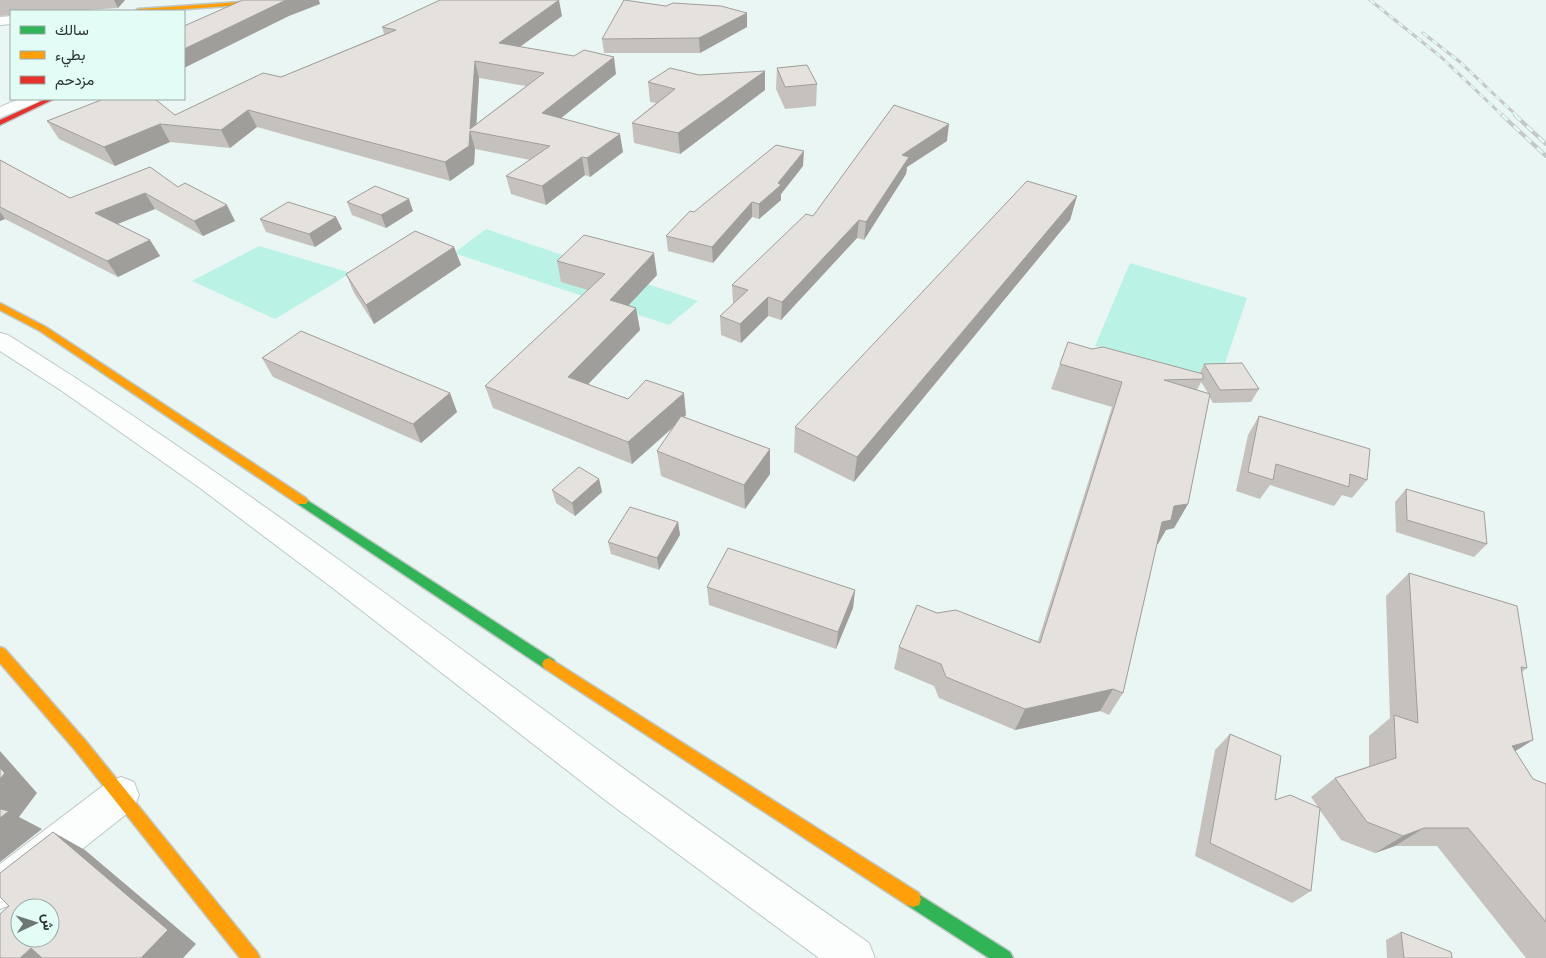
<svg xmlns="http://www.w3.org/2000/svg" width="1546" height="958" viewBox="0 0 1546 958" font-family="'Public Sans',Vazirmatn,sans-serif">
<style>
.green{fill:#baf2e6}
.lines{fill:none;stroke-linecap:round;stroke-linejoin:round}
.street-casing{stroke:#bec8c5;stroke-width:2}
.fast-casing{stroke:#bec8c5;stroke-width:3}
.slow-casing{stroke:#bec8c5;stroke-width:3}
.jam-casing{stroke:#bec8c5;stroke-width:3}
.street{fill:#fcfefd;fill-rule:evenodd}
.fast{fill:#30b455;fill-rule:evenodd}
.slow{fill:#ff9f0a;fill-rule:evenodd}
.jam{fill:#e5322d;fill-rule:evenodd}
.rail-far1-casing{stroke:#c5c8c8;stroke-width:3}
.rail-casing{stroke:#c5c8c8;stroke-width:4}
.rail-far1{stroke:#e4fcf6;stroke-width:2;stroke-dasharray:6;stroke-linecap:butt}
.rail{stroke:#e4fcf6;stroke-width:2.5;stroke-dasharray:8;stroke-linecap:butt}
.wall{fill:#c5c2be;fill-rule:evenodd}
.shaded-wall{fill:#a09e9b}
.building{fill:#e5e1dd;stroke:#a09e9b;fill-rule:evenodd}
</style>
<rect width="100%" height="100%" fill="#eaf6f3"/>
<path class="green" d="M486,229L698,301L669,325L454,253Z
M259,246L351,273L275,319L192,281Z
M1130,263L1247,298L1218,384L1095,346Z"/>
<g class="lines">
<defs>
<path id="street" d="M11,16V24L0,25V17Z
M19,99H40L38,102L0,118V107Z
M0,333L8,335C199,454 378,588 559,721C661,797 765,870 869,943L875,958H819L609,803L334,589L200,488L62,391L0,351Z
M121,777L134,782L139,795L134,808L14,903L0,909V864L108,782Z"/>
<path id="fast" d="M302,497L554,660L556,664L554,668L549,670L544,668L298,504L296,501L298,498Z
M913,891L1010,952L1013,958H989L907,905L905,899L907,893Z"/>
<path id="slow" d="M240,2L242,5L159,11H135L138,9Z
M0,303L46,327L306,498L308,501L306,504H298L40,331L0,310Z
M0,647L5,649L85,740L257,952L260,958H240L75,750L0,663Z
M549,658L919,893L921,899L919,905L913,907L907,905L544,668L542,664L544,660Z"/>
<path id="jam" d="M46,99H54L0,125V120Z"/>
</defs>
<use href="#street" class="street-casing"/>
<use href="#fast" class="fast-casing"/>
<use href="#slow" class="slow-casing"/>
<use href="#jam" class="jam-casing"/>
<use href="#street" class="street"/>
<use href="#fast" class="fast"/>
<use href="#slow" class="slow"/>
<use href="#jam" class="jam"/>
<defs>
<path id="rail-far1" d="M1370,0L1441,57L1503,116
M1423,33L1460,62L1517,116"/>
<path id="rail" d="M1502,115L1546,156
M1515,115L1546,144"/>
</defs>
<use href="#rail-far1" class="rail-far1-casing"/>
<use href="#rail" class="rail-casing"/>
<use href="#rail-far1" class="rail-far1"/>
<use href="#rail" class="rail"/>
</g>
<path class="wall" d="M0,0H125L118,8L73,11H11V15L0,16Z
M666,6L747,27L700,53H604L602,39Z
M562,16L520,47L616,74L561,118L623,152L590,177L585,175L546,205L511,194L506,176L530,160L475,149L474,164L450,181L257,127L230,148L170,142L115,166L59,139L47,121L101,101L99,99L175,115L281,77L384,34L382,27ZM479,78L526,86L476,124Z
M777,68L817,84L816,106L785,109L776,89Z
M648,82L765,90L680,154L634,143L632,123L656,103L650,102Z
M947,141L907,167L906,174L864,240L857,238L781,320L768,316L741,343L721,335L720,316L734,304L733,303L732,285L813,216Z
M0,160L70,198L178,187L235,221L203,236L155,209L117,224L150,240L160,256L118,277L5,219L0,221Z
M803,166L781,194V200L759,219L752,217L713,263L668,251L666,236L694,212Z
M1077,196L1070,220L854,482L794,452L795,427Z
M347,202L413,211L386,228L352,215Z
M336,217L342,229L315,247L266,232L260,219Z
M454,247L461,265L374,324L354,293L346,274Z
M557,261L657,275L628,305L636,308L640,330L588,384L628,399L686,415L684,417L770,449V474L745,509L661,476L657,451L674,427L632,464L493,408L485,386L588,290L561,282Z
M1092,349L1200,373L1204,364L1259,389L1251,402L1213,403L1209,396L1188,504L1174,528L1166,530L1157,544L1123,693L1109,715L1100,711L1015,730L939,698L934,686L894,669L899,647L937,613L1038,641L1112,407L1051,389L1060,364ZM1201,382L1208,393L1197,390Z
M262,358L450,393L457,412L421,443L273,377Z
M1259,416L1367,480L1352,498L1342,495L1334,506L1270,485L1260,499L1236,491L1248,435Z
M599,479L602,492L575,516L556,503L552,490Z
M1406,489L1487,544L1474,557L1396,532L1395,502Z
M678,522L680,535L659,570L611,554L608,542Z
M1409,573L1527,668L1522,672L1515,751L1533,779L1546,784V958H1526L1437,846H1395L1375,853L1341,840L1319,809L1311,891L1292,903L1195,856L1215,750L1230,734L1275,800L1318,807L1311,797L1335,778L1369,766V736L1390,718L1386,596Z
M707,587L855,590L853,608L836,649L709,605Z
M1401,932L1452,958H1387L1386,940Z"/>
<path class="shaded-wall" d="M114,0H125L118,8Z
M286,0H319L320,4L289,16L184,68V49Z
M559,0L562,16L502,60L499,43Z
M747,13V27L700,53L699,38Z
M614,57L616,74L545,131L542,113Z
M475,61L479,78L476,132L470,129Z
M765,71V90L680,154L678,133Z
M248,110L257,127L230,148L221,130Z
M160,124L170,142L115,166L104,147Z
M949,124L947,141L907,167L906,174L864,240L866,222L902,155Z
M470,131L475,149L474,164L450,181L445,162Z
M620,134L623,152L590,177L587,158Z
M804,151L803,166L781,194V200L759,219V204L778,183Z
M582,157L585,175L546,205L542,186Z
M145,193L155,209L105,229L95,213Z
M1077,196L1070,220L854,482L857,457Z
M409,199L413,211L386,228L381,215Z
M752,202V217L713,263L712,247Z
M227,205L235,221L203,236L194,221Z
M0,212L5,219L0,221Z
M336,217L342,229L315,247L309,234Z
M859,220L857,238L781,320L782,302Z
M150,240L160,256L118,277L107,261Z
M454,247L461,265L374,324L366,305Z
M654,253L657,275L614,321L610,300Z
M768,297V316L741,343L740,324Z
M636,308L640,330L574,399L568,377Z
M450,393L457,412L421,443L413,424Z
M684,393L686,415L632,464L628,442Z
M770,449V474L745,509L744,485Z
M599,479L602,492L575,516L572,503Z
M1188,504L1174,528L1166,530L1158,544L1149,546L1162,522L1174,506Z
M678,522L680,535L659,570L657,558Z
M855,590L853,608L836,649L838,632Z
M1113,689L1100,711L1015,730L1025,709Z
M1533,740L1501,760L1512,746Z
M0,751L37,793L19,817L42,829L0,862Z
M1424,828L1395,846L1375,853L1403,836Z
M53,832L85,850L196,944L183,958H141Z
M31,948L58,958H20Z"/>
<path class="building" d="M243,0H286L184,49V26Z
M440,0H559L499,43L574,56L584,50L614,57L542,113L620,134L587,158L582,157L542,186L506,176L550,146L470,131L469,146L445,162L248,110L221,130L160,124L104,147L47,121L101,100L99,99H155L175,115L263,73L281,77L396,30L382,27ZM475,61L544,73L470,129Z
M624,0L666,6L673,3L721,6L747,13L699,38L602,39Z
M807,65L817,84L785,87L777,68Z
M670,68L699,75L765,71L678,133L632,123L675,89L648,82Z
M894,105L949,124L902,155L909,157L866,222L859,220L782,302L768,297L740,324L720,316L748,290L732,285L806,214L813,216Z
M776,145L804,151L778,183L781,185L759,204L752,202L712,247L666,236L690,211L694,212Z
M0,160L70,198L150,167L178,187L185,183L227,205L194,221L145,193L95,213L150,240L107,261L0,207Z
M1027,181L1077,196L857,457L795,427Z
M375,186L409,199L381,215L347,202Z
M288,202L336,217L309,234L260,219Z
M415,231L454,247L366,305L346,274Z
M584,235L654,253L610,300L636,308L568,377L628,399L646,380L684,393L628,442L485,386L605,274L557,261Z
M301,331L450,393L413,424L262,358Z
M1068,342L1092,349L1103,347L1203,374V379L1164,380L1210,394L1188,504L1174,506L1171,520L1162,522L1123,693L1113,689L1025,709L946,677L941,664L899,647L917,605L937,613L956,610L1040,643L1122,382L1060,364Z
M1242,363L1259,389L1220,390L1204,364Z
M681,416L770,449L744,485L657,451Z
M1259,416L1370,449L1367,480L1350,474L1349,487L1276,464L1273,480L1248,472Z
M579,467L599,479L572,503L552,490Z
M1406,489L1484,512L1487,544L1407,520Z
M630,507L678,522L657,558L608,542Z
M728,548L855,590L838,632L707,587Z
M1409,573L1517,606L1527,668L1521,667L1533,740L1512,746L1533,779L1546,784V922L1468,828H1424L1403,836L1367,822L1335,778L1396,758L1394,715L1418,723Z
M1230,734L1281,756L1275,800L1290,795L1320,808L1311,891L1210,843Z
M0,768L5,773L0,779Z
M0,809L9,811L0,818Z
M53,832L168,930L141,958H42L31,948L20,958H0V914L9,906L0,897V873ZM20,908H50V938H20Z
M1401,932L1451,952L1452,958H1404Z"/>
<rect x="10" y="10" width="175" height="90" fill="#e4fcf6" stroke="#99aba7"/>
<rect x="20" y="26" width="25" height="8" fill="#30b455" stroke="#99aba7"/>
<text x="55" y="35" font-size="15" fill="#293230">سالك</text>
<rect x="20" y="51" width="25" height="8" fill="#ff9f0a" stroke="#99aba7"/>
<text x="55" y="60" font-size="15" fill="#293230">بطيء</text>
<rect x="20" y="76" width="25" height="8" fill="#e5322d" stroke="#99aba7"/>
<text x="55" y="85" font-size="15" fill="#293230">مزدحم</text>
<g transform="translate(35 923) rotate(86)"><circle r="24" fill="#e4fcf6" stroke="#99aba7"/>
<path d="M0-4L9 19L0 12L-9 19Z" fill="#6d7774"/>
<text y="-8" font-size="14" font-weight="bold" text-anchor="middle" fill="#293230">ش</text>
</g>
</svg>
